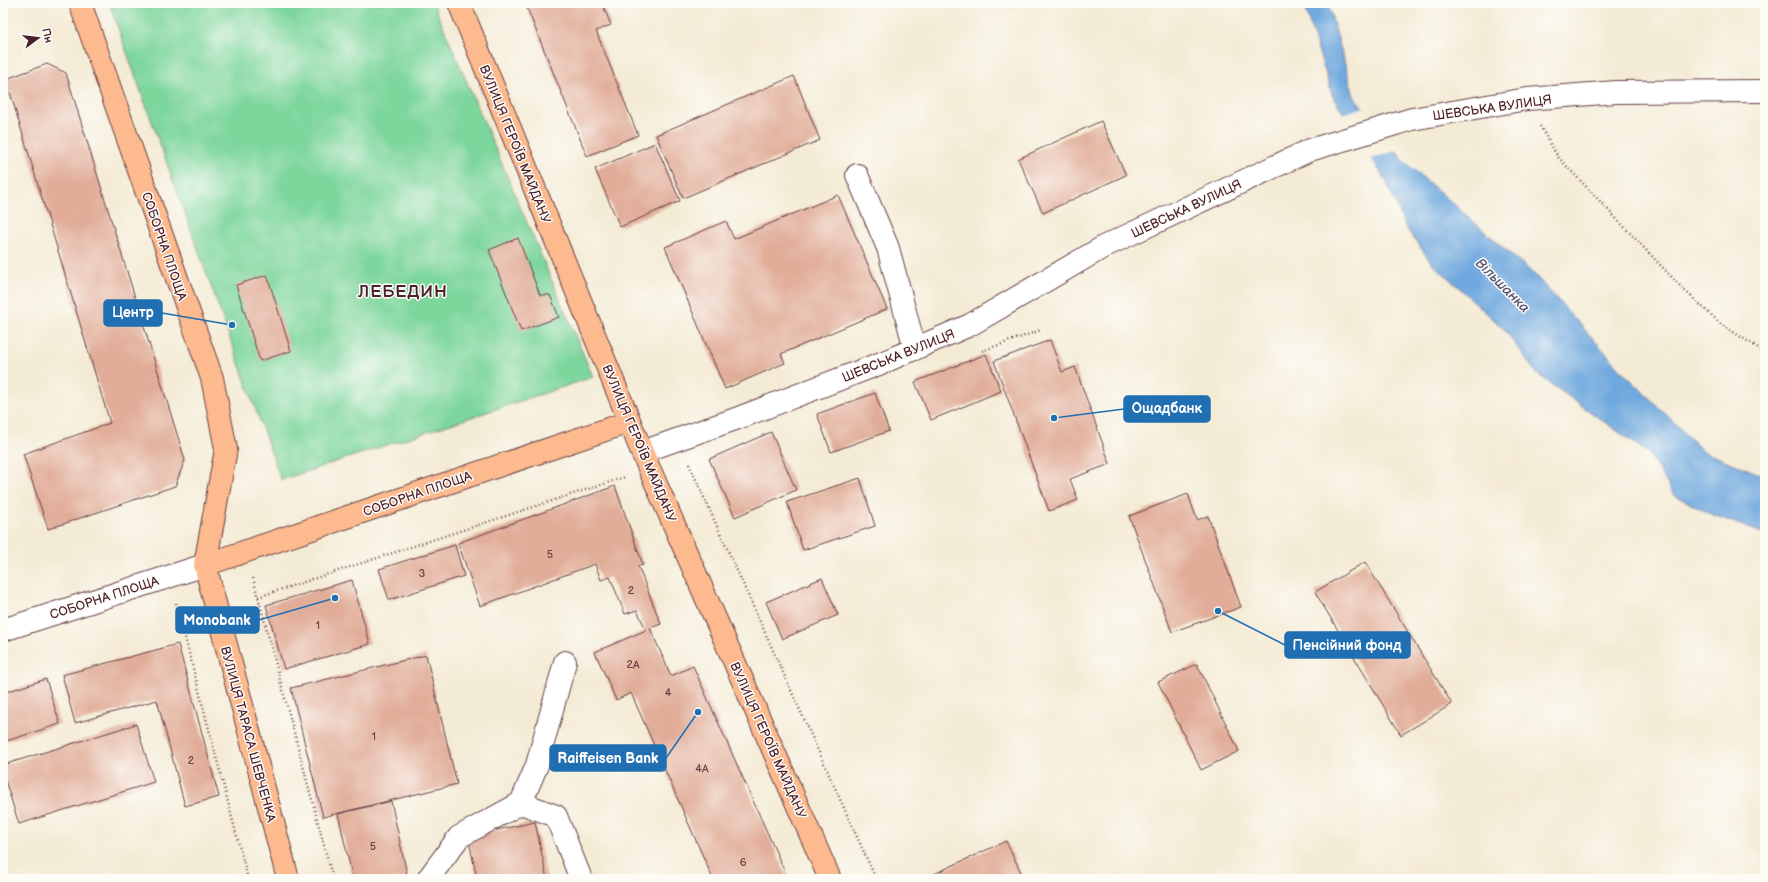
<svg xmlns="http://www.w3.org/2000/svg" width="1768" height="882" viewBox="0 0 1768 882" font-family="'Balsamiq Sans',sans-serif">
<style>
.green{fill:#7dd69c;stroke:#647a64}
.water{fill:#6ea8de;stroke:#5c6484}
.pier{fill:#f4ebd5}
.building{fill:#e1ad99}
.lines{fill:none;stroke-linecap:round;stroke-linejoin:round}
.minor-casing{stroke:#643e44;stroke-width:24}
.major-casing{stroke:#643e44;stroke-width:24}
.path{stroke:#643e44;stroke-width:2.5;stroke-dasharray:1 3;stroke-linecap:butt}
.minor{stroke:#fff;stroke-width:22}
.major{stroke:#fcba8e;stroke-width:22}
.labels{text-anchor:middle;stroke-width:3;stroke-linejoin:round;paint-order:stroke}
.number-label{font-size:11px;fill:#704246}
.street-label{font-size:13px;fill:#4a1f2b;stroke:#fdfcf7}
.water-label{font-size:14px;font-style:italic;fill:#585673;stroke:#fdfcf7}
.district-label{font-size:17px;font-weight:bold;letter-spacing:1px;fill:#4a1f2b;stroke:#fdfcf7}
.leader{fill:none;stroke:#1f6fb2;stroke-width:1.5}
.callout-dot{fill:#1f6fb2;stroke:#fdfcf7;stroke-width:1.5}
.callout{fill:#1f6fb2;stroke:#1f6fb2;stroke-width:1.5}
.callout-label{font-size:14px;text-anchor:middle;font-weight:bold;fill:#fff}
</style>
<rect width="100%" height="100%" fill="#fdfcf7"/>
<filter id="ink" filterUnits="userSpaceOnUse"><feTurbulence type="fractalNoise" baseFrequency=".025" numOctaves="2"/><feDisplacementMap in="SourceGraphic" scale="8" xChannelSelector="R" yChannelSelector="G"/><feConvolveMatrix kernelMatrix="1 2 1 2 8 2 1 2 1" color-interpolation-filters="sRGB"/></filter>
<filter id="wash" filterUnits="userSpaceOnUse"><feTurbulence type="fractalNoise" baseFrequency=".012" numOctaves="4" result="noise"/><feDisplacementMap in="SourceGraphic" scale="16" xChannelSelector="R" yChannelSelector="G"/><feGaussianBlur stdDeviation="0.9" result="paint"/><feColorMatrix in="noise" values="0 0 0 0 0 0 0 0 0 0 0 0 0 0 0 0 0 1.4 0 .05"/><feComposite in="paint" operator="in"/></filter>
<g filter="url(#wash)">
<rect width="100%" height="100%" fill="#f4ebd5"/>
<path class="green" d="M109,3H433L593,377L281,480Z"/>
<path class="water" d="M1303,3H1328L1354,96L1404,161L1535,275L1626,375L1704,452L1765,476V534L1708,513L1674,495L1648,453L1537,374L1504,329L1431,262L1406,228L1386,181L1333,97Z"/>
<path class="pier" d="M1365,107L1398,150L1370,159L1342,114Z"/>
<g id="blocks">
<path class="building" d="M525,3H602L611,25L596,31L638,135L587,156Z
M47,64L66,73L185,460L175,486L48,529L23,454L110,423L6,79Z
M794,76L820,140L683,198L656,135Z
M1101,121L1126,175L1043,213L1018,159Z
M655,143L680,201L620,227L595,169Z
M838,195L887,309L781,354L785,363L725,389L665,247L726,221L734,239Z
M518,238L540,295H550L559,317L521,331L489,250Z
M267,275L291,351L260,361L236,285Z
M1050,340L1062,372L1075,367L1110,464L1070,479L1078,500L1049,511L994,361Z
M986,354L1001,391L931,420L915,382Z
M875,393L889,431L831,452L817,414Z
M771,432L796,490L735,517L709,459Z
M860,478L875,526L803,550L787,502Z
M615,486L643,565L638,566L661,624L650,628L671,676L693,666L788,879H713L631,693L616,700L595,652L646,630L637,610L625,614L610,577L601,580L595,564L480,606L458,543Z
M1188,494L1197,520L1208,516L1241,607L1172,632L1129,516Z
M455,545L464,576L389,600L379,569Z
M1365,562L1452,704L1401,735L1315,592Z
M822,578L838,615L782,639L766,602Z
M352,580L370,644L284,669L266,605Z
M178,644L219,797L185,806L157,700L75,723L62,675Z
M426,655L457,784L323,817L291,688Z
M1197,664L1239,751L1201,770L1158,682Z
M46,679L60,724L3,742V693Z
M136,724L154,782L19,824L3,774V765Z
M391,801L408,879H353L338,814Z
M535,822L547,879H477L468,836Z
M1006,841L1024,879H937L934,874Z"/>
</g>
</g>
<g filter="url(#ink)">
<use href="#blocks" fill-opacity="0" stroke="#643e44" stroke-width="1"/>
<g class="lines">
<defs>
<path id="minor" d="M857,175L888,248L915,349
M642,452L741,417L884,362L970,325L1105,246L1310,150L1412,119L1527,99L1616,92L1765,91
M3,630L205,565
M521,803L556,816L581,879
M428,879L459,837L521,803L537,765L565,662"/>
<path id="major" d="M80,3L212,378L226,449L205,565L288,879
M459,3L642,452L830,879
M205,565L629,422"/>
</defs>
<use href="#minor" class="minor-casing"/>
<use href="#major" class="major-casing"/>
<path class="path" d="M1540,126L1558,157L1683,289L1722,325L1765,352
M982,351L1041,330
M689,464L876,879
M253,578L333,879
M258,597L625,477
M176,603L248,879"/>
<use href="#minor" class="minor"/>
<use href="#major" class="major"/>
</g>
</g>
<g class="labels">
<g class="number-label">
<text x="550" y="558">5</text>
<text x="422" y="577">3</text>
<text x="631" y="594">2</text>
<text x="318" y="629">1</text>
<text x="633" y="668">2А</text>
<text x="668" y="696">4</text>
<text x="374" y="740">1</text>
<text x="191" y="764">2</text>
<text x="702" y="772">4А</text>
<text x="373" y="850">5</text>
<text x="743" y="866">6</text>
</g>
<g class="street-label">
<text transform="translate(1492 107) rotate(-8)" y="5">ШЕВСЬКА ВУЛИЦЯ</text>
<text transform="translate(516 144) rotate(68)" y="5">ВУЛИЦЯ ГЕРОЇВ МАЙДАНУ</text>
<text transform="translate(1186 208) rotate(-25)" y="5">ШЕВСЬКА ВУЛИЦЯ</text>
<text transform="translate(165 246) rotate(71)" y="5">СОБОРНА ПЛОЩА</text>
<text transform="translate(898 355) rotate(-22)" y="5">ШЕВСЬКА ВУЛИЦЯ</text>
<text transform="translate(640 443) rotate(67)" y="5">ВУЛИЦЯ ГЕРОЇВ МАЙДАНУ</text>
<text transform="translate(417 493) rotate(-19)" y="5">СОБОРНА ПЛОЩА</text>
<text transform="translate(104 597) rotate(-18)" y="5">СОБОРНА ПЛОЩА</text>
<text transform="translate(249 734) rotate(75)" y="5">ВУЛИЦЯ ТАРАСА ШЕВЧЕНКА</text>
<text transform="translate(769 740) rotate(66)" y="5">ВУЛИЦЯ ГЕРОЇВ МАЙДАНУ</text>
</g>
<g class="water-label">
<text transform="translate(1503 285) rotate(45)" y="5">Вільшанка</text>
</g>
<g class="district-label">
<text x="403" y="297">ЛЕБЕДИН</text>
</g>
</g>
<path class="leader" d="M232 325L162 313M1054 418L1124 409M335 598L259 620M1218 611L1285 645M698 712L666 758"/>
<g class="callout-dot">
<circle cx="232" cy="325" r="4"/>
<circle cx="1054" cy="418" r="4"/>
<circle cx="335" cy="598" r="4"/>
<circle cx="1218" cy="611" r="4"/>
<circle cx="698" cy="712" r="4"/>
</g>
<g class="callout">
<rect x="104" y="300" width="58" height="26" rx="4"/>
<rect x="1124" y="396" width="86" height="26" rx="4"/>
<rect x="176" y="607" width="83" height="26" rx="4"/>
<rect x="1285" y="632" width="125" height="26" rx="4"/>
<rect x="550" y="745" width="116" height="26" rx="4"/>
</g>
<g class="callout-label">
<text x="133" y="317">Центр</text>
<text x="1167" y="413">Ощадбанк</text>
<text x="217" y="625">Monobank</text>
<text x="1347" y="650">Пенсійний фонд</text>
<text x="608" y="763">Raiffeisen Bank</text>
</g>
<rect width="1768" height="882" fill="none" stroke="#fdfcf7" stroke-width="16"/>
<g transform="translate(38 38) rotate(75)" stroke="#fdfcf7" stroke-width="3" paint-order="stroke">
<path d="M0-3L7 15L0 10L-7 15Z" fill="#4a1f2b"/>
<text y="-6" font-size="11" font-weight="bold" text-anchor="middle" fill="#4a1f2b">Пн</text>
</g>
</svg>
